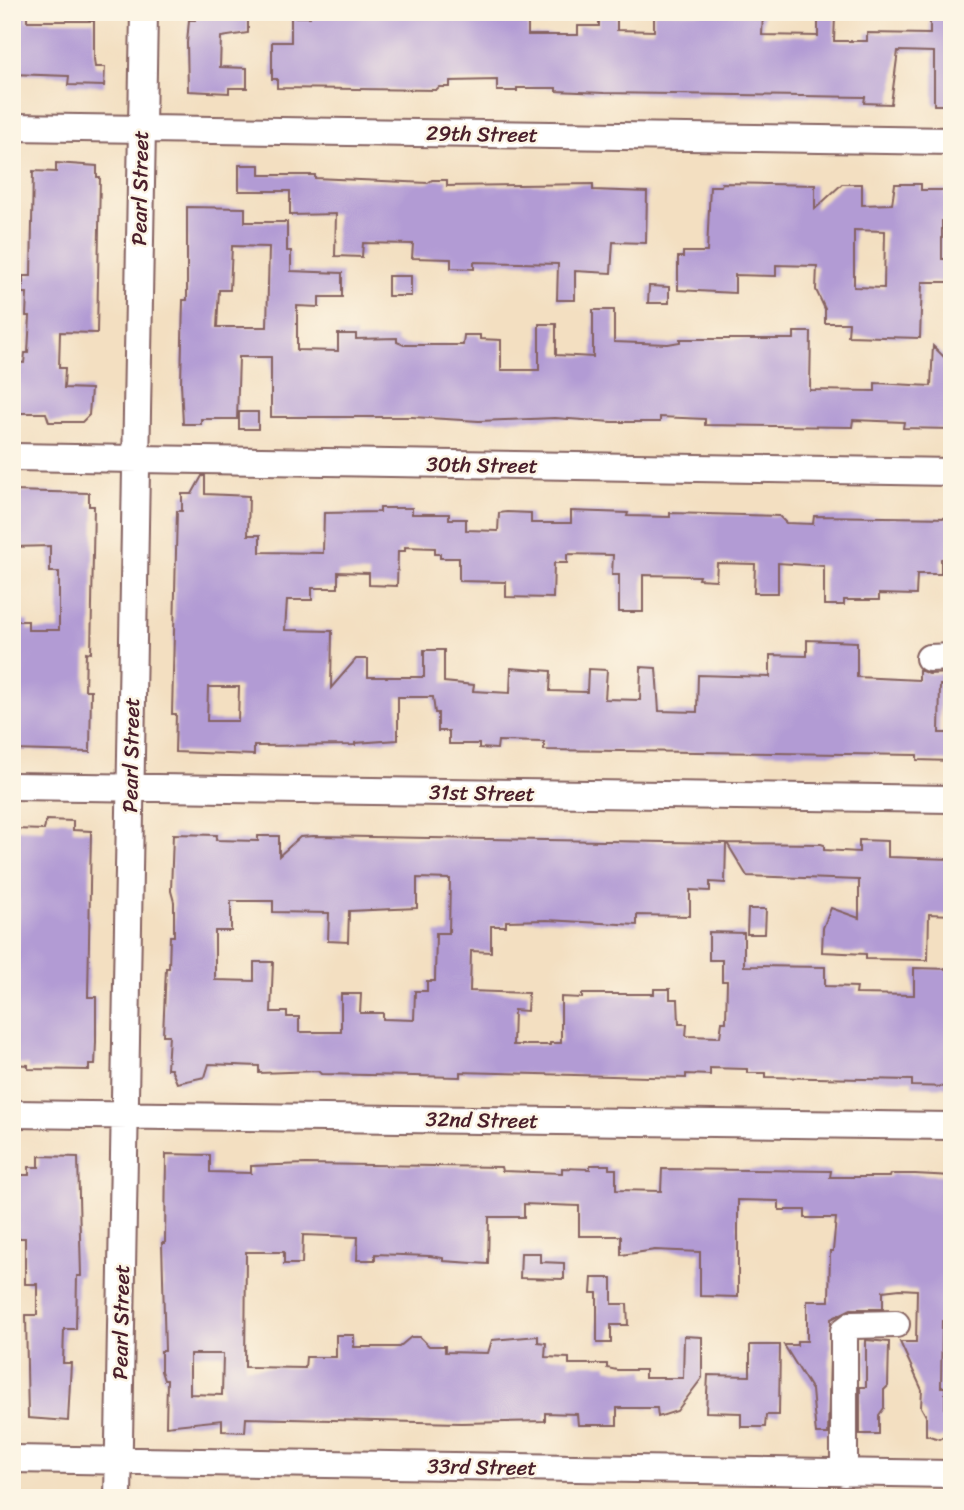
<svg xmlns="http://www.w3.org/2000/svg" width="964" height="1510" viewBox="0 0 964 1510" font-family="Sriracha,sans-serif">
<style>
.building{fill:#b29bd4;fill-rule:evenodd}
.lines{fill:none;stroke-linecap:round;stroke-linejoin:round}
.minor-casing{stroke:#856260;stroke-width:30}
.minor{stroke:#fff;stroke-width:26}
.labels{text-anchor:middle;stroke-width:5;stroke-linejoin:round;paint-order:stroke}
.street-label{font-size:21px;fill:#4a1f2b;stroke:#fcf5e5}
</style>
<rect width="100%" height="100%" fill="#fcf5e5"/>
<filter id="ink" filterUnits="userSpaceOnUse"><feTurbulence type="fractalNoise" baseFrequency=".0143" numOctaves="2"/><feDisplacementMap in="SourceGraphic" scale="14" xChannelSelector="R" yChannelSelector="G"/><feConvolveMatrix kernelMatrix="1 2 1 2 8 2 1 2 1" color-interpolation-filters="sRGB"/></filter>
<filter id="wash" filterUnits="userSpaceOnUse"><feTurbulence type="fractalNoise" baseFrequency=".00686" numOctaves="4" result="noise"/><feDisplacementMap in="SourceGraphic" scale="28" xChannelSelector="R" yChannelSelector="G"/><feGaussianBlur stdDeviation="1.57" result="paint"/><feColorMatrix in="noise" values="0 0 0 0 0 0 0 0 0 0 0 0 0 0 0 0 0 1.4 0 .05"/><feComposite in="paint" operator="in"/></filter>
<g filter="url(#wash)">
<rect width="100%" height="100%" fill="#f3dfc1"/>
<g id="blocks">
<path class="building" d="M12,12H27V21H94V59L95,67H105L104,86L68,85L69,76L12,74Z
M195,12H248V33L221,37L220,67L247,68V88H229V93L188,91L187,43L189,20H195Z
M310,12H500L508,14V17L528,18V35H578V26H599V12H617V30L654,31V12L763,14L762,35L818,36V16H835L834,41H867V33L930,34V12H949V27H952V105H934V52L898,51L891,104L864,103L865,97L604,93L556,91V88H517V91H497V80L450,81V87H439L436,90L277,88V79H272V42H291V17H310Z
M56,163L97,166V177H100L97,333L60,332L59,368H65L64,388L91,389L89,415L82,422H49L46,413H12L16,362L24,363L25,353H28L30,316H26L27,293H23V276H31L33,171L56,172Z
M239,165H260V175H315V178L428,183L432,180H447V186L593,184V190L647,192L646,243L613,242L611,273L575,271V300H557L558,264L474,262V269L451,268V259L412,258L413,244L363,243L362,257L335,256L336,214L290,215V191H239Z
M722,183L815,185V209L842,184H862V205L892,204L895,184H921V190H946V197H952V221H942V259H952V282H922L920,338L848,336L849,323H825V309L816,290L817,266L776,265V276L735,275V293L678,290V257H683V252H707L710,186H721ZM854,230L885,231L884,288L854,287Z
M187,207L245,208V222H287V251H291V271L342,273V297H319V307L297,306V350L338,351V334H356V339L397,338V342L404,345H463L464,335H480V339L501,340V370H539V324H556V355L593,357V310H614V342L668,344L680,342V339H794V332H811L810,390L875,391V383L931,386L933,346L952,365V429L903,428L904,422L853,420L852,427L705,425V419L660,417V422H612L555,418L479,421L412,417H271V357H239L237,419H201V424H183L181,383L183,300H187ZM232,246L269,247L267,327H217L219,290H230Z
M388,276H411V296H388Z
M649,286L669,287V303H648Z
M239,412H258V429H239Z
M202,476H205V494L249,496L248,535H260V552L323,553L324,513L380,512V508H412V514H449V519H466V530L498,531L499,513L507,512L531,513V523H571V511L628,513L627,516L670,517V513L779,516L786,523L813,524L814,516L952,518V557L941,559V574H917L916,595L879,594V600H844V605H824V566L778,563V593H754L755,564L717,563L716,580L698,579L699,576L643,575V612H619V575H612L613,555L567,554V563H554L553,598L506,597V582L459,581V558H440V554H435V548L405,547V551H398L397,586L369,585V573L338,572V588H312V600H287L285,630L332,631L331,688L356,659H368V677H424V650H444V682L474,685L473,691L510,693L511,668L551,671L550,691L587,692L588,669L607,670L605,699L640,700L641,667L656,668L659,711L697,712L698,675L770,677V655L807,656V640L857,642V677L919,680V670L929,674L952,673V685H940L939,733H952V761L917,760V755L544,750V742L498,741L497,749L479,748V744H449V731H438V713H435L433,697H398V740L355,743V745L254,746V755L175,752L176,714H172L177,511H182V494H192ZM208,687H239L238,721H207Z
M12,491L89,493V506H94L91,653L86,652L85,690H91L90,752L12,750V621H28V630H59V572H50V546L12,547Z
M46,820L73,821V830L91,831L88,997H96V1042L95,1065H89V1070L28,1069V1065L12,1064V950H18L19,900H15L16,877H12L15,829L44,830Z
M173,834L217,835L216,840L258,841V836H279V856L300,837L314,836L726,843L725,883L710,882V891L690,890V916L637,915V925L547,920L506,921V926H491V952L471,951L470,991L528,993L527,1011L514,1010L513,1045H550V1043H561V997L582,998V994H654V989H670V999H678L679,1024H687L686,1036L720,1037L722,1022H726L727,981H722V960H709V932L744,933V966L825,967V986L857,987L856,994L914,995V968L952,969V1087L912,1086V1080L766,1077V1073H747V1069L710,1068V1075L686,1074V1078L460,1072V1077L321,1074L318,1071L259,1073V1066L209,1064L205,1077L177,1083L171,1069H167L169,1035H163L166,968H169L170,936H174V902L171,891ZM417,878L450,879L449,933H436L435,981H427V991H415L414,1020L383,1019V1013H360L361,994H341V1032H299V1017H287V1012H271L273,962H254V981L215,980V931H231V901H273V912L329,913L328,941L348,942L349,911L417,908Z
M859,840L888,841V857L952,859V915L929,914L928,960L866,959V954L822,952L823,928L831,908L859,918V880L747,876L727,843L821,844L824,845V850L859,852Z
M748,909H766L765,934H747Z
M166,1154L210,1155V1172L251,1173V1166L306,1164L501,1167L502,1171L562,1173V1168L590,1169V1165H609V1169H616V1190L661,1191L662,1169L831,1171L830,1177H890L891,1174H915L952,1176V1321H942L941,1387H945V1411H950L949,1434L939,1439L926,1435V1416L921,1407L922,1390L900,1342H916L917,1290L900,1289L883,1291V1309H851L831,1319L828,1434H816L812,1390L784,1345H797V1341H807V1301H829L830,1251H833L836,1218H805V1210H779V1201L738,1200V1297L700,1296V1252L655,1250L621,1255V1236H579V1206L524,1204V1217H489L488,1264L443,1261V1258L430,1256L375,1254V1260H357L358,1237L303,1235L302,1264H284V1252H246L245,1367L305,1368L306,1357H336V1335H354V1347H399L411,1337H420L429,1346H445V1352L488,1353L492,1340L538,1336V1342L546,1343L545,1357L569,1358V1364H607V1368L617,1370H645V1378H683L684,1336L702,1337V1378L677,1411L658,1417L657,1408H617V1425H578L577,1414L545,1413V1421L461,1423L246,1418L245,1432L222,1431V1420L166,1426L167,1380H164L161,1371V1351H165L162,1243H165ZM190,1354H223L222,1395L190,1394Z
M39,1156L78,1157L81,1276H77L76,1329H64L63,1363H71L68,1421L28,1418L26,1315H37V1284H25V1238H12V1200H17V1175H29V1167H39Z
M521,1253H540V1262L564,1263V1279L520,1278Z
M592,1278H612V1304H627L628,1325H611V1343H597V1293H591Z
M866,1340L889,1342L888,1386L884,1390V1408L879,1415V1434H860V1387H866Z
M750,1345H780L779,1415H766L765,1427H741V1413L706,1412L708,1375L750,1376Z"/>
</g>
</g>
<g filter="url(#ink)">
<use href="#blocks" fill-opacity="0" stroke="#856260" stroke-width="2"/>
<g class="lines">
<defs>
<path id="minor" d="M12,127L952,141
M12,457L952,472
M929,658L952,657
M12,786L952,799
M12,1114L952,1126
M12,1459L952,1474
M844,1473V1331L852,1325L896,1324
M118,1498L144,12"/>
</defs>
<use href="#minor" class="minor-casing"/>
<use href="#minor" class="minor"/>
</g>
</g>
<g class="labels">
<g class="street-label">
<text transform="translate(482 134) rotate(1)" y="7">29th Street</text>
<text transform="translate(140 188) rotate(-89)" y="7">Pearl Street</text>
<text transform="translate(482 465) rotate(1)" y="7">30th Street</text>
<text transform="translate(131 755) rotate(-89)" y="7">Pearl Street</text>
<text transform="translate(482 793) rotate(1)" y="7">31st Street</text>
<text transform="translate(482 1120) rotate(1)" y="7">32nd Street</text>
<text transform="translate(121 1322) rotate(-89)" y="7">Pearl Street</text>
<text transform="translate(482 1467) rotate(1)" y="7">33rd Street</text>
</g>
</g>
<rect width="964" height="1510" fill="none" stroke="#fcf5e5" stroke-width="42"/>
</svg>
